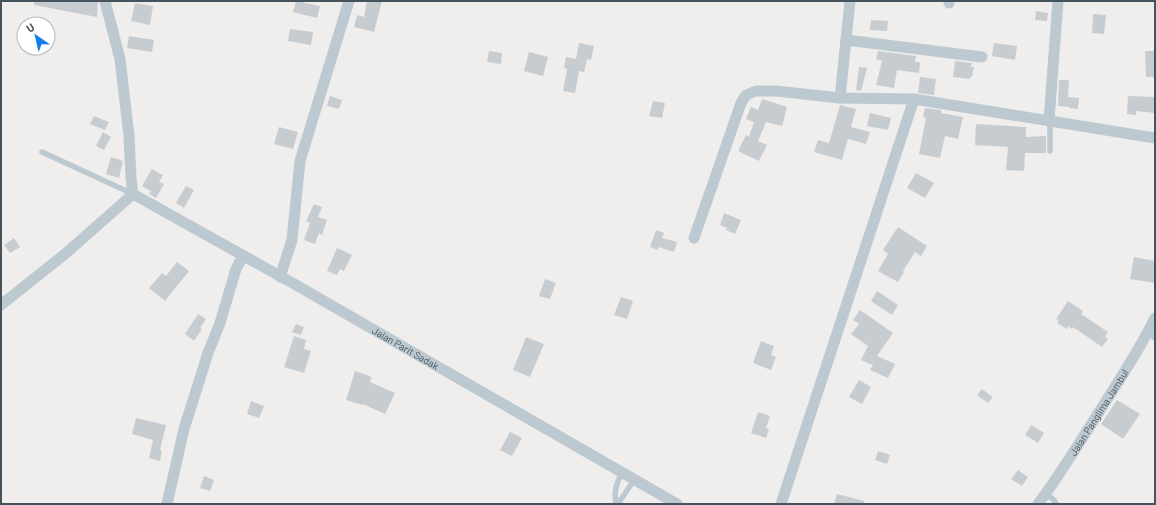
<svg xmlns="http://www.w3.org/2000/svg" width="1156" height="505" viewBox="0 0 1156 505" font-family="Barlow,sans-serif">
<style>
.building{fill:#c7ccd1}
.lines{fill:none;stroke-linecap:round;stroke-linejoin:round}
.lane{stroke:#bdc9d0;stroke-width:5.5}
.street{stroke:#bdc9d0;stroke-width:11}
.labels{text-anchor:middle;stroke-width:3;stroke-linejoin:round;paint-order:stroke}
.street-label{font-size:10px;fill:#45535c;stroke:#fff}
</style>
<rect width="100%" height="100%" fill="#f0eded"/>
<path class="building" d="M34,1L98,2L97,17L34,5Z
M296,1L320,6L317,18L293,12Z
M367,1H382L374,32L354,27L357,15L364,17Z
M135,3L153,6L150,25L131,21Z
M1036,11L1048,13L1047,21L1035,20Z
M1093,14L1106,15L1104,34L1092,33Z
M871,20L888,21L887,31L870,30Z
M290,29L313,32L311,45L288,41Z
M129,36L154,40L152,52L127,48Z
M579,43L594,46L591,60L587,59L584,72L579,71L575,93L563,91L567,69L564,68L566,57L576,59Z
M994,43L1017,46L1015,60L992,56Z
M489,51L502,53L501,64L487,62Z
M878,51L916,56L915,62H920L919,73L897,70L894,88L876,85L882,61L876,59Z
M1145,51H1155V77H1146Z
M529,52L548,57L543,76L524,71Z
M955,61L972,63L971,67H974L972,77H970V79L953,77Z
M859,67L867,68L861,91L856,90Z
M920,77L936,79L934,95L918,93Z
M1059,80H1069L1068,97L1079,98L1078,109L1069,108V107L1058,106Z
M330,96L342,100L339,109L327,106Z
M1128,96L1155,97V113L1136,111V115L1127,114Z
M762,99L787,107L782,126L766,122L758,141L767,145L759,161L738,151L746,135L749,137L754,122L746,119L751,107L758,110Z
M653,101L665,103L662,118L649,116Z
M840,105L856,109L851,127L870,132L866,144L848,139L842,160L814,152L818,140L829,143Z
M925,108L941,110V113L963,117L958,139L945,136L940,158L919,154L926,118L923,117Z
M870,113L891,118L888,130L867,126Z
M94,116L109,122L105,130L90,124Z
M976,124L1026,127V137L1046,136V153H1025L1024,171L1006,170L1008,147L975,145Z
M279,127L298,132L293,149L274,144Z
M103,132L111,137L104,150L96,146Z
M111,157L123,161L119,178L106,174Z
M152,169L163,175L159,182L164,184L156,198L149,194L151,191L142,186Z
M916,173L934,183L925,198L907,188Z
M186,186L194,190L184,208L176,203Z
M314,204L322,207L318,217L327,220L322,235L319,233L315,244L304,240L310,223L306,221Z
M724,213L741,220L735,234L726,230L727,228L720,225Z
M898,227L927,246L921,256L915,252L903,271L904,272L898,282L878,271L888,254L883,250Z
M656,230L664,233L662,238L677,242L674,252L658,247V250L650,247Z
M14,238L20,247L10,253L4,245Z
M337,248L352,255L344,271L340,269L337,275L327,271Z
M1134,257L1155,261V283L1130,279Z
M177,262L189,271L165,301L149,288L162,273L166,276Z
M545,279L556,283L550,299L539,296Z
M877,291L898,305L892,315L871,301Z
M621,297L633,301L627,319L614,315Z
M1068,301L1083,311L1081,314L1108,332L1105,336L1108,339L1102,347L1073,327L1072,329L1068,326L1067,329L1057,323L1059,320L1056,319Z
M860,310L893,333L877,356L895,364L888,378L870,370L873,365L861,360L868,346L851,334L859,324L853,320Z
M198,314L206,319L200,328L202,329L194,341L185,334Z
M296,324L304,327L301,335L292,332Z
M294,336L306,340L304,349L311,351L304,373L284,367Z
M526,337L544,344L530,377L513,370Z
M761,341L774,346L771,355L776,357L771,370L753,363Z
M355,371L372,377L370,382L395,393L385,414L363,404V405L346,400Z
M859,380L871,387L862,404L849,397Z
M982,389L993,397L988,403L977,395Z
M1117,400L1140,414L1123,439L1101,424Z
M251,401L264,406L259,418L247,414Z
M758,412L770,416L766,428L769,429L766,438L751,433Z
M136,418L166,425L160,450L162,451L160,461L149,458L153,440L132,434Z
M1031,425L1044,433L1038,443L1025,435Z
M510,432L522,438L512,456L500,450Z
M878,451L890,455L887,464L875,460Z
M1018,470L1028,477L1022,486L1011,479Z
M204,476L214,480L210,491L200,488Z
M837,494L864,501L863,504H834Z"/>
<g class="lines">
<path class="lane" d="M1050,151V121
M42,152L133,194
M1148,333L1155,338
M1046,494L1054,500L1056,504
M616,504C614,491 616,484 622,473
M618,504L634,480"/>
<g class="street">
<path d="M949,3V1"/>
<path d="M846,40L982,57"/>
<path d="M840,98L850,1"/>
<path d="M1049,120L1058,1"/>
<path id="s1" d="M133,194L296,285L677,504"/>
<path d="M694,238L741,103L746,95L756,91H776L840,98L914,99L1155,138"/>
<path d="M280,277L292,240L300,161L349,1"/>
<path d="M1,305L65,254L133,194L131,178L129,136L120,59L105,1"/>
<path d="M167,504L184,429L208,353L220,323L236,269L243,256"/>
<path d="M781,504L914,99"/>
<path id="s2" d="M1038,504C1060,475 1079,443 1099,412C1118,382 1139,351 1155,318"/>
</g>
</g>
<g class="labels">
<g class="street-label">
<text dy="4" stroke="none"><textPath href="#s1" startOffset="313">Jalan Parit Sadak</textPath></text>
<text dy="4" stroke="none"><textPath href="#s2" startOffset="110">Jalan Panglima Jambul</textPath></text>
</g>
</g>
<rect width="1156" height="505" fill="none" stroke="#45535c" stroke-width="4"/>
<g transform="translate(36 36) rotate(326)"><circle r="19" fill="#ffffff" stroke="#b5babe"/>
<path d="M0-3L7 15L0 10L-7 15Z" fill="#117fe7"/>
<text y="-6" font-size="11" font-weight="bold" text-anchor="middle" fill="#45535c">U</text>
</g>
</svg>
